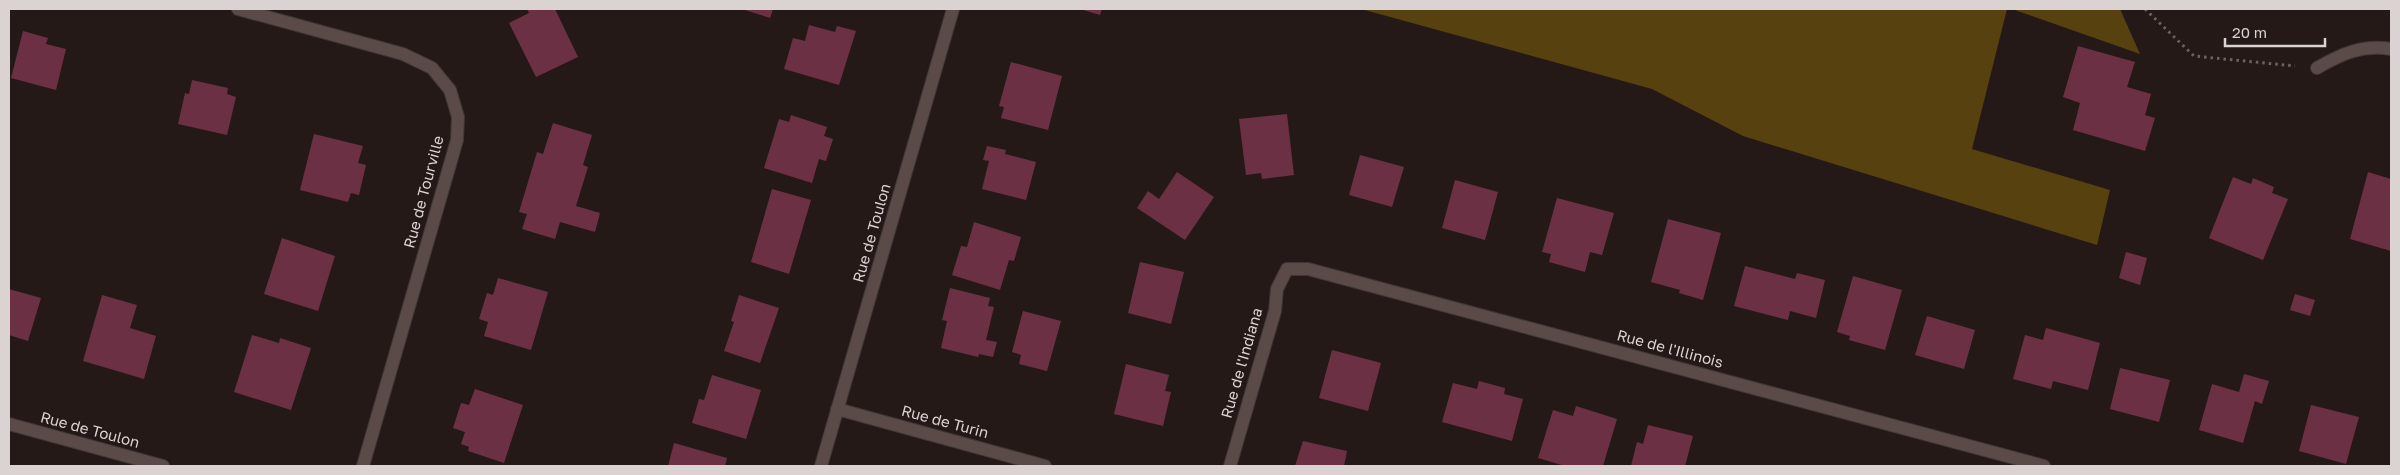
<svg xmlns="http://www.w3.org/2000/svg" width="2400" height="475" viewBox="0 0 2400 475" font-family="'Golos Text',sans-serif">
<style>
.forest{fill:#56410f}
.building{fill:#6c3045}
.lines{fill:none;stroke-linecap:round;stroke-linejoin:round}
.minor-casing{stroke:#3f3635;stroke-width:14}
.path{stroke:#6d6261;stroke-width:3;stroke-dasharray:2.5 4;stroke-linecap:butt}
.minor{stroke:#5a4b49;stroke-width:12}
.labels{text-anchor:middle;stroke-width:4;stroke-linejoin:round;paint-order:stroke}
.street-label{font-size:15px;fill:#dbd3d1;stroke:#251918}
</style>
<rect width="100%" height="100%" fill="#251918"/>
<path class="forest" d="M1361,9H2007L1972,149L2110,190L2097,245L1743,136L1652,89Z
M2012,9H2120L2140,54Z"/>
<path class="building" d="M527,9H555L578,57L536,77L509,23L529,13Z
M742,9H773L770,18Z
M1080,9H1102L1100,15Z
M809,25L835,32L837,26L856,31L839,85L784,69L793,38L805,41Z
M23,31L48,38L46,44L66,49L56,90L11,78Z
M2078,46L2135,62L2127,87L2151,94L2145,115L2155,118L2145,151L2073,130L2080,103L2063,97Z
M1011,62L1062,76L1048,130L1001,118L1004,107L999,106Z
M192,80L228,88L227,94L236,97L227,135L178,124L185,93L189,94Z
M1287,114L1294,175L1262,179L1261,173L1246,175L1239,119Z
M791,115L827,127L824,136L833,139L826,161L819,159L812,183L764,168L779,119L789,122Z
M553,123L592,135L583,165L588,167L576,206L600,213L595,232L560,222L555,239L522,229L527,214L519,212L537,152L543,154Z
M314,134L363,146L358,163L366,165L359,195L351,193L348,202L300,190Z
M987,146L1006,150L1005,154L1036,162L1026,200L982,189L989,161L983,160Z
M1360,155L1404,167L1392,207L1349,195Z
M1177,172L1214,197L1185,240L1137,208L1148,191L1159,199Z
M2368,172L2391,179V251L2350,239Z
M2233,177L2251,184L2253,178L2274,187L2272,193L2288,199L2263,260L2209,238Z
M1455,180L1498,192L1485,240L1442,228Z
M772,189L811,200L789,274L751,262Z
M1557,198L1614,213L1602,255L1590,252L1585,272L1549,262L1551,254L1542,252Z
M1668,219L1721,233L1703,300L1679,293L1680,290L1651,282Z
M974,222L1021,237L1014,261L1009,260L1000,290L952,275L961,246L967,247Z
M282,238L335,256L318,311L264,294Z
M2126,252L2147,258L2140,285L2119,278Z
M1140,262L1184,272L1171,324L1128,313Z
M1745,266L1795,279L1797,273L1825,280L1816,318L1790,311L1788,320L1734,306Z
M1853,276L1902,290L1885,350L1849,340L1850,336L1837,332Z
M498,278L548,292L531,350L484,336L488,322L479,319L487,293L493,295Z
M950,288L990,298L988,306L994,307L986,340L997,342L993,357L979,354L978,357L941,348L947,321L942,320Z
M9,289L41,298L28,341L9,335Z
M2295,294L2315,300L2310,316L2290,310Z
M102,295L137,305L130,328L156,336L144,379L83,361Z
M739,295L779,308L760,363L724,351L734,322L731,321Z
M1023,311L1061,321L1047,371L1019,364L1021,355L1012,352Z
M1927,316L1975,330L1964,369L1915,355Z
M2046,328L2100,343L2088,390L2053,381L2051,389L2013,379L2025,335L2043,340Z
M252,335L279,343L280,338L311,348L291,410L234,392Z
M1332,350L1381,363L1368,411L1319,398Z
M1126,364L1169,375L1165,391L1171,392L1163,426L1114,414Z
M2120,368L2170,380L2159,422L2110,409Z
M2244,374L2269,381L2262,404L2255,401L2243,443L2199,430L2212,384L2239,392Z
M712,375L761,390L746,439L692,423L699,399L704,400Z
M1479,381L1505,388L1504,394L1523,399L1512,441L1442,422L1453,383L1477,389Z
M475,389L523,405L504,463L468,451L469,447L461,444L465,432L453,428L461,403L469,405Z
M2311,405L2359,417L2346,464L2299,451Z
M1576,406L1617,419L1603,466H1565L1538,458L1553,410L1573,416Z
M1648,425L1693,436L1685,466H1631L1637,442L1643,444Z
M1303,441L1347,451L1344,466H1295Z
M674,443L727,458L725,466H668Z"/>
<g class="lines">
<defs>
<path id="minor" d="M238,9L403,54L432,68L450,90L458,117L457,140L363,466
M2317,68C2341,54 2363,44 2391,49
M837,409L1045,466
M9,424L163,466
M821,466L953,9
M1230,466L1275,311L1277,289L1287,269H1308L2044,466"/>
</defs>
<use href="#minor" class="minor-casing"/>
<path class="path" d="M2145,9L2194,56L2295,66"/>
<use href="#minor" class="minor"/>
</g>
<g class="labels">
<g class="street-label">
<text transform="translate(424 192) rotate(-75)" y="5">Rue de Tourville</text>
<text transform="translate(872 233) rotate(-74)" y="5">Rue de Toulon</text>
<text transform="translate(1670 349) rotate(15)" y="5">Rue de l'Illinois</text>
<text transform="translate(1242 363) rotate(-74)" y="5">Rue de l'Indiana</text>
<text transform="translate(945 422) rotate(15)" y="5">Rue de Turin</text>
<text transform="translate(90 430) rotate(15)" y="5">Rue de Toulon</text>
</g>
</g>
<rect width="2400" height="475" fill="none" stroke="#dbd3d1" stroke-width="20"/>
<path d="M2225 38v8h100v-8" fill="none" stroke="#dbd3d1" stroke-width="2.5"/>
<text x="2232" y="38" font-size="15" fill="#dbd3d1" stroke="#251918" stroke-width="4" paint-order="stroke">20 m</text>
</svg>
